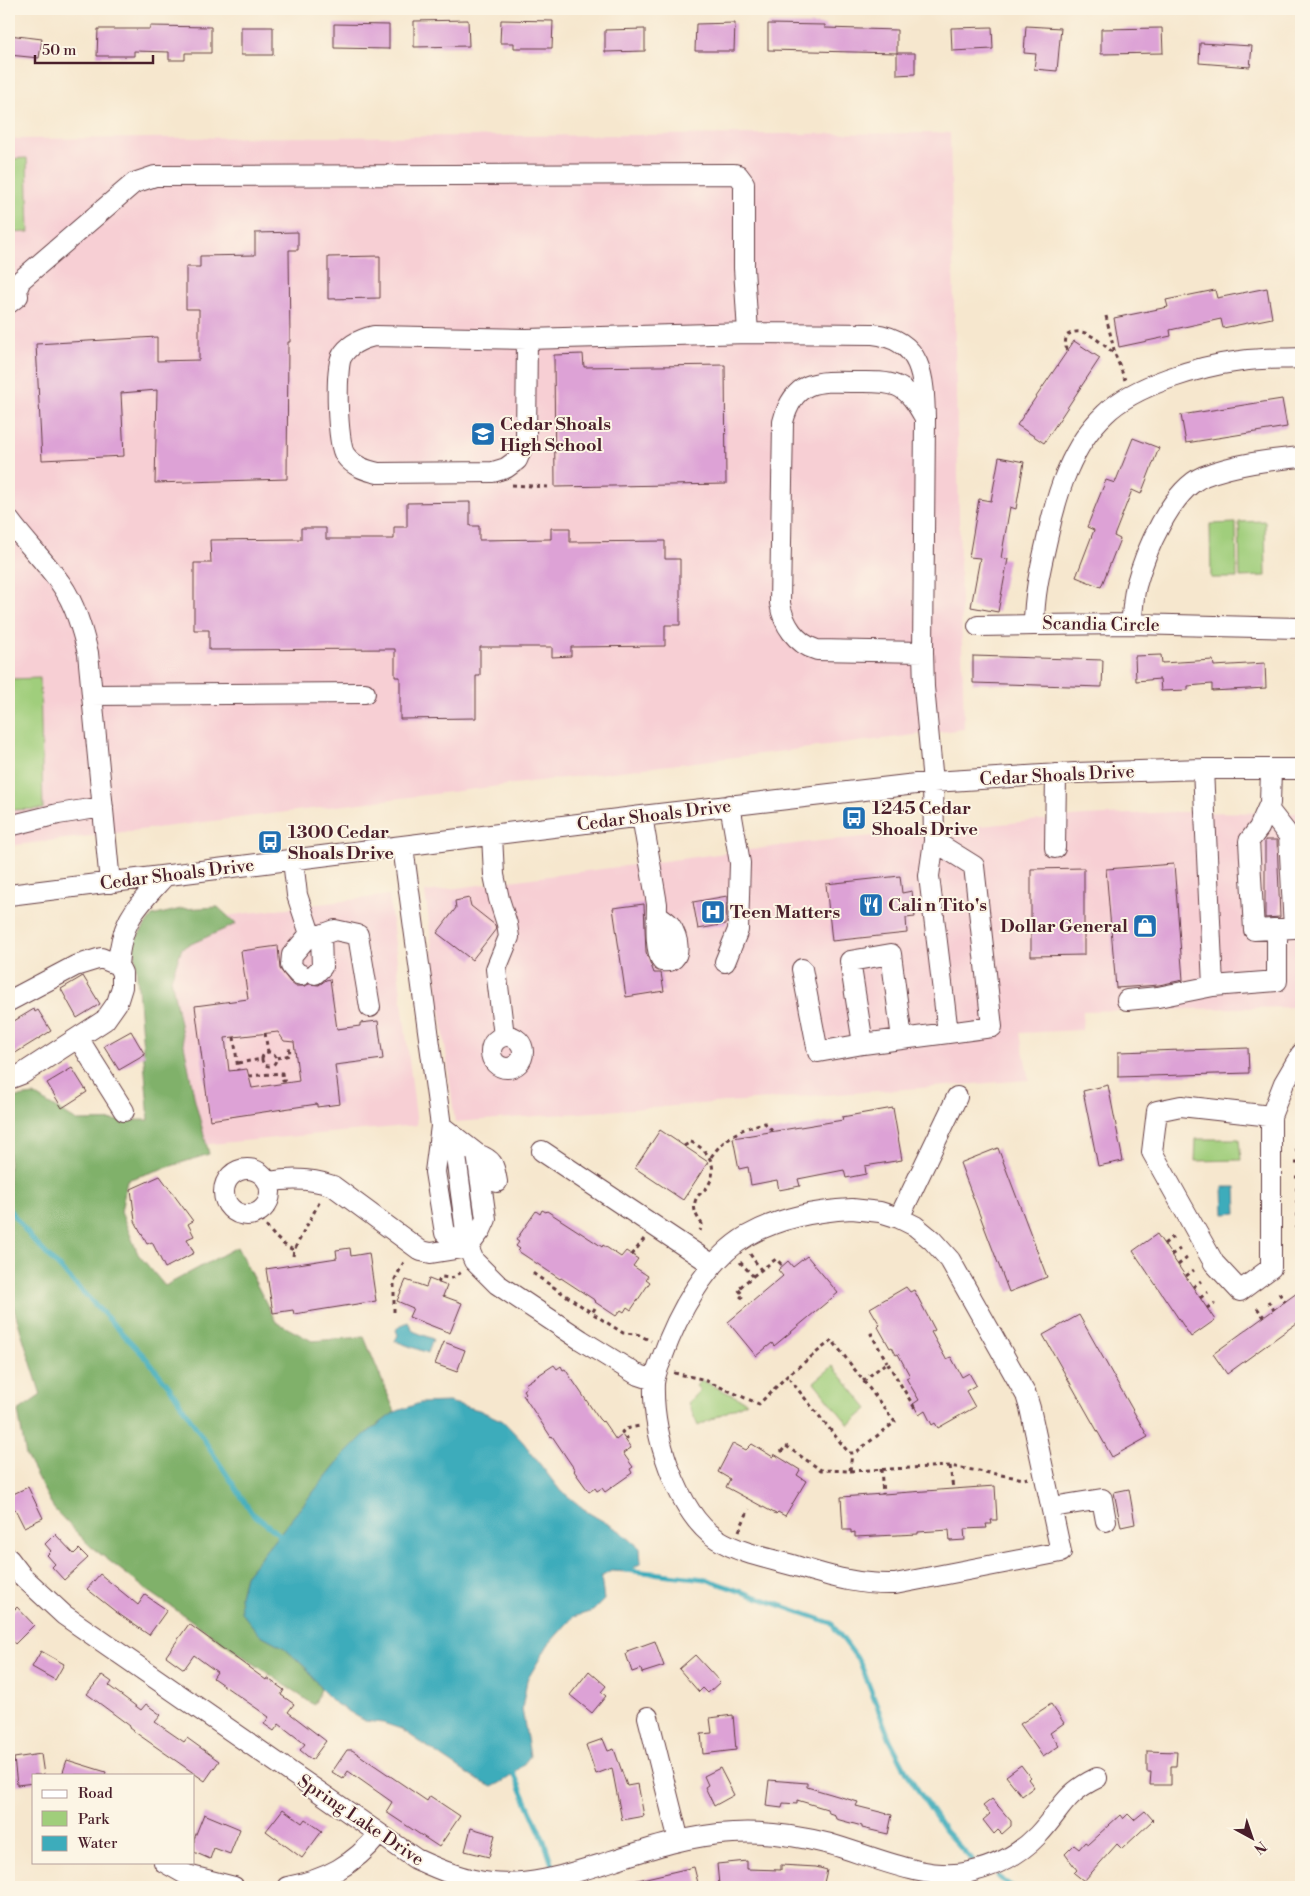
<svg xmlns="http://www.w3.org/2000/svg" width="1310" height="1896" viewBox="0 0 1310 1896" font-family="'Libre Bodoni',serif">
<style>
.built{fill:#f7cfd4}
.green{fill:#a0ce7b;stroke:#757653}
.forest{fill:#80b16b;stroke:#65684b}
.water{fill:#3dacbb;stroke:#446673}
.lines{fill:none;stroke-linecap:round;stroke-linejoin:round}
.stream{stroke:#3dacbb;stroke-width:5}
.building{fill:#dda2d6;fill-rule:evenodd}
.minor-casing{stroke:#643d43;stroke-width:22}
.path{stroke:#643d43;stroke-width:3;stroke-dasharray:4 4;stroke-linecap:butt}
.minor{stroke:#fff;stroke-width:20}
.labels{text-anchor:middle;stroke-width:4;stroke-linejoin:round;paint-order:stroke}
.poi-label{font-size:18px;font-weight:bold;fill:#4a1f2b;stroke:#fcf5e5;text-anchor:start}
.street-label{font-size:18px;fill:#4a1f2b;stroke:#fcf5e5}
</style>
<rect width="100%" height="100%" fill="#fcf5e5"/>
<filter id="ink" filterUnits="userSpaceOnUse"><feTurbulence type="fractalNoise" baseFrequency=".02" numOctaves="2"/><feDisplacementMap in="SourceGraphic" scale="10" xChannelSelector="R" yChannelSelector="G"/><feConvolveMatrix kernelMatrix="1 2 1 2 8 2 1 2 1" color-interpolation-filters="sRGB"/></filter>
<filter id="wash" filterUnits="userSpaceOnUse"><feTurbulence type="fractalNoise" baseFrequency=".0096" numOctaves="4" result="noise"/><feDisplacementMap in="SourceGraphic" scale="20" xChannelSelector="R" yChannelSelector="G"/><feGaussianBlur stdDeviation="1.12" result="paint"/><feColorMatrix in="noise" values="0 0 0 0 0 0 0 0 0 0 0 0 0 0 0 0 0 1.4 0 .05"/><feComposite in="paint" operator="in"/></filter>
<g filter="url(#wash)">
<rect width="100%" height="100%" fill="#f6e7ce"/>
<path class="built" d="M950,133L964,729L9,846V139Z
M1177,812L1301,813V1007L1083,1011L1082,1030L1020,1033L1029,1080L455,1122L425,892L810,842L1084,816Z
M389,895L417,1125L167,1148L140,927Z"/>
<path class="green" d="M27,158L29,232L9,233V159Z
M1265,521L1266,576L1240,577L1239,522Z
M1236,523L1237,578H1211L1210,524Z
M40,678L43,809L9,810V679Z
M1196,1139H1239L1241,1160L1195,1161Z
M833,1366L868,1409L849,1425L814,1382Z
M701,1380L747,1402L698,1426L688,1403L700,1390L696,1386Z"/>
<path class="forest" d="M218,907L236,924L182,948L171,978L195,1101L209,1154L127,1180L121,1212L138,1254L165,1286L237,1247L276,1322L312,1341L364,1337L395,1412L364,1435L342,1458L245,1576L240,1596L259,1634L283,1647L306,1668L321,1689L314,1705L147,1590L90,1546L54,1509L26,1456L18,1411L41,1395L9,1293V1098L34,1095L77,1121L149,1120L134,941L152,916L181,909Z"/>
<path class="water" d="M1223,1187H1236L1237,1213L1224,1214Z
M408,1322L413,1331L433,1339L428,1353L395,1341L398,1335L396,1330L399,1326Z
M449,1402L479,1410L503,1421L523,1442L559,1489L589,1513L620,1531L640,1548L641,1563L628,1572L611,1571L601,1577L604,1600L593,1611L573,1617L548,1645L527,1680L522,1709L530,1756C519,1771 509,1779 492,1787L472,1777L401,1729L383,1723L365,1721L336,1704L321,1689L306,1668L283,1647L259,1634L241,1612L240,1596L245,1576L341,1458L364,1435L395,1412L420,1403Z"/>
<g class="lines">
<path class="stream" d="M9,1209L32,1239L146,1358L171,1389L252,1513L284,1538
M625,1570L705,1579L831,1623L860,1662L890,1740L910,1778L945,1831L972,1860
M512,1769L544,1841L552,1865
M998,1877L1013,1887"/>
</g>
<g id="blocks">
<path class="building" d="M468,20L469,46L414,47V21Z
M501,20L553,21L552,48H514V43H500Z
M735,23L734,51H695L696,24Z
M334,24L389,25V49L334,48Z
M768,24L825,25V28L897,30V53L768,50Z
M150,26L211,27V53H185V60H169V52L134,51V56H97L98,29H150Z
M1026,26L1061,28L1057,71L1034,69L1036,54L1024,53Z
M241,27H273V55H241Z
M992,27L993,49L952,51L951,28Z
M1162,28L1163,53L1101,54V29Z
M645,29V51L605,52V30Z
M9,35L42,39L39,58L9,55Z
M1200,43L1252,46L1250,67L1199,63Z
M897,53H915V74L897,75Z
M298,232V250H289L290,342H288L287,479L155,483L157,390L121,393L124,456L42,460L36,344L157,337V361L199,360V309H186V267H200V256L255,255V233Z
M380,256V298L328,299V257Z
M1267,288L1272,318L1223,328L1221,319L1170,330L1171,336L1119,347L1114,318L1168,307L1166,300L1215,290L1217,298Z
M1074,341L1100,358L1044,443L1017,425Z
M583,354L584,367L725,365L726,484L555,487L554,355Z
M1282,399L1287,427L1186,443L1181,415Z
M1133,438L1159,448L1141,494L1132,490L1114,536L1120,539L1101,587L1076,577L1094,530L1087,527L1106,480L1115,483Z
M999,457L1024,462L1016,509L1010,507L1001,558L1008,559L998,612L971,607L980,558L969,557L979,499L991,501Z
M470,502V526H479V540L551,539V528H570V542L665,541V559H680V625H665V646L571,647V656L552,657V647H480V676H476V718L400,719V677H395V649L209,650V630H194V563H211L210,540L301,539V528H326V539H394V527H407V503Z
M1161,655L1162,663L1213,660L1214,666L1265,663L1266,688L1212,691V684L1188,686V690L1161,691L1160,679L1136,681L1135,656Z
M973,656L1103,660L1102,687L973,683Z
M1265,840H1277L1280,917L1265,918Z
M1174,864L1183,980L1159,985L1116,988L1106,869Z
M1084,868V955L1031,956V869Z
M900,876L902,893L912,891L915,917L906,918L907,933L832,941L826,884Z
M727,896L726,924L698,929L693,902Z
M469,898L471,906L495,925L496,929L472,960L437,933L456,908L455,901Z
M644,904L646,952L654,973H661L664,991L626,997L613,908Z
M278,946L280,969L290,982L295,986H305L309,984L319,985L326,980L330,979L337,1029L360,1026V1023L378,1021L383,1059L335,1065L340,1104L317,1107V1104L210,1120L195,1006L248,999L241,951ZM278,1032L284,1041L294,1042L299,1081L252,1088L247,1069L229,1071L225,1038Z
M83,976L100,1004L77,1018L61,989Z
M34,1009L35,1012L38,1010L51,1031L9,1057V1024Z
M131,1031L145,1055L119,1070L104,1046Z
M1248,1048L1249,1073L1118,1077V1052Z
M72,1068L87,1092L62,1108L47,1083Z
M1108,1085L1123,1161L1098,1166L1083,1091Z
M893,1108L902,1160L865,1166L866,1174L846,1178L844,1170L798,1179L800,1186L779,1190L777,1180L751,1185L748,1167L739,1169L733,1138L843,1120L842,1117Z
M660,1130L708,1162L683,1200L635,1168Z
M998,1148L1047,1277L1009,1292L960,1163Z
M160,1176L193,1221L188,1224L194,1236L187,1239L194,1253L165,1268L152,1242L147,1244L135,1221L131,1189Z
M542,1210L546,1212L547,1211L598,1244L602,1247L603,1245L621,1257L626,1251L638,1259L633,1266L648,1276L646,1279L650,1282L631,1310L627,1307L624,1312L621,1310L616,1316L595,1302L596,1301L561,1278L560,1279L518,1251L520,1249L516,1246L519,1242L516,1240L536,1211L540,1214Z
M1157,1234L1215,1320L1191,1337L1133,1251Z
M350,1248L351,1256L369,1253L376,1301L294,1314L293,1310L273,1313L266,1269L337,1258L336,1250Z
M807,1256L838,1293L774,1346L772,1343L756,1356L728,1322L783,1276L778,1270L788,1261L793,1267Z
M429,1279L447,1286L443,1296L462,1303L450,1333L409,1317L413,1308L397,1301L406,1280L426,1287Z
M906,1287L910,1292L914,1290L935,1330L931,1332L946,1359L951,1357L962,1377L969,1373L976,1385L966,1391L975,1407L938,1428L935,1423L932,1425L925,1411L919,1415L913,1404L919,1400L906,1378L910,1376L898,1354L896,1355L892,1347L890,1348L878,1327L880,1325L870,1308Z
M1301,1290V1320L1227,1374L1213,1354Z
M1079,1315L1148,1437L1112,1457L1043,1335Z
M444,1342L465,1350L457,1372L435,1364Z
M554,1365L557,1369L561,1366L563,1370L565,1369L599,1419L602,1422L603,1421L616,1440L622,1435L631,1448L623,1453L633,1467L630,1469L632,1473L605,1492L602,1488L597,1491L595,1488L589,1492L574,1471L575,1470L552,1436L551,1437L523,1395L525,1393L523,1390L527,1387L525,1384Z
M733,1443L746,1450L752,1444L773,1457L774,1454L800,1470L797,1475L806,1481L785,1516L778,1512L776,1514L726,1487L730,1479L718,1472Z
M995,1486L997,1520H991L992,1524H986L987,1528L964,1529L965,1540L950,1541L949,1530L918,1532V1534L855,1537V1532L851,1533V1530H843L841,1497Z
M28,1487L43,1518L24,1527L15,1509L9,1512V1496Z
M1129,1489L1135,1524L1121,1527L1114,1492Z
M55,1534L74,1554L79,1549L88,1558L64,1580L52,1567L55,1564L47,1555L51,1551L45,1544Z
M100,1574L138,1605L145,1595L167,1610L149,1635L116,1612L87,1589Z
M17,1607L34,1625L15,1644L9,1637V1615Z
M189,1624L266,1680L267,1678L284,1690L281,1695L294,1704L288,1712L326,1741L312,1760L300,1750L305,1744L279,1724L274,1731L264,1724L269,1717L213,1678L217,1672L194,1655L184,1669L166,1656Z
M655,1641L664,1666L642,1673L641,1669L632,1672L626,1654L628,1653L627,1651Z
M41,1651L64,1664L55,1680L32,1667Z
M695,1655L720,1682L708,1693L703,1688L699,1692L679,1669Z
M589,1671L606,1686L601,1692L606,1696L592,1713L570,1695Z
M102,1675L112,1682L109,1686L141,1710L146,1704L161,1715L155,1722L184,1742L187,1738L219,1761L205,1781L129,1728L130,1726L87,1694Z
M1051,1704L1064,1723L1050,1733L1059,1746L1043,1757L1020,1724Z
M733,1715L736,1750L703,1754L701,1734L712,1733L710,1718Z
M603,1739L608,1751L614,1749L627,1786L638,1784L644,1816L622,1820L612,1768L596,1774L586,1745Z
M347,1750H352L427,1801L430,1796L460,1816L439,1847L386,1812L392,1802L348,1771L343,1779L332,1772Z
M1147,1751L1177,1752L1176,1766H1171V1785H1150L1151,1772H1147Z
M41,1754L44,1775H34V1783L17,1785L14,1758Z
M67,1760L106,1772L105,1775H62Z
M1021,1765L1030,1777L1028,1779L1034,1787L1022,1796L1006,1776Z
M720,1768L734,1795L714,1806L705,1787L708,1785L704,1776Z
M769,1780L807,1783V1787L858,1802L856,1806L892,1815L888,1834L862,1828V1826L836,1819L835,1815L829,1813L827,1809L797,1800V1804L783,1803L782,1808L766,1806Z
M992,1799L1011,1821V1826L1002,1834L998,1830L994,1834L983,1820L990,1814L983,1806Z
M283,1809L302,1823L305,1819L322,1831L302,1858L266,1831Z
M1145,1811L1153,1820L1122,1849L1117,1844L1084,1881L1074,1873L1077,1870L1065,1854L1074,1845L1079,1849L1085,1842L1088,1844L1120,1815L1123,1819L1128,1814L1134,1820Z
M204,1814L240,1829L230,1854L214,1848L210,1859L194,1852V1839Z
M471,1828L495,1835L489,1857L465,1851Z
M747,1861V1869L781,1870V1865L816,1867L827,1870L823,1887H726V1885H719L717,1864Z
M694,1867L699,1887H629V1882Z"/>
</g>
</g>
<g filter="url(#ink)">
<use href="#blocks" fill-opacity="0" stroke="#643d43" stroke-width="1"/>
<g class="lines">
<defs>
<path id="minor" d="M9,303L18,296L17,289L21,280L134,183L155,176L734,174L738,175L744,183V268L748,333
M527,339L526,439L517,460L506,468L493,472L378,473C365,470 353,466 345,455C337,444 335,367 342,356C349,344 361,339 374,336L527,339L748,333L873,334C923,340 924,378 925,418L923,652L924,687L933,782L934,841L929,876L948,1033L992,1027L974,866L934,841
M1301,358C1281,359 1261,358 1241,361C1200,366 1134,385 1105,414C1072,445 1057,492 1048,535C1041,566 1034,593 1034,625L1131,624L1301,628
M9,520C25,542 45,561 61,584C75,604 82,629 88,653L110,883
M1131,624C1133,611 1133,598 1136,586C1145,552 1171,490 1204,476C1235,464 1269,460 1301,457
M978,626L1034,625
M923,652L817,650C796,644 783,624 780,603L783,422C794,379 818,381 855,382C869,382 884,381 897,386C911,392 918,406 925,418
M92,695L365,693
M1203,769L1213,986L1277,981V931
M1268,809L1289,836L1294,928L1254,930L1249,841L1259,828L1270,803L1271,769
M642,816L657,904C657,920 654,948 662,961C684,964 679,937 670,925C667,921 662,918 657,915
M9,826L58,814L103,807
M492,835L494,875L499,899L507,924L509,937L496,969L504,1036
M403,847L441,1126L477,1154L486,1219L481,1230L468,1247L474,1261L497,1284L581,1340L636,1374L654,1380
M1055,848L1056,774
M293,860L297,895L310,934L321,935L335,930L358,935L370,1007
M9,895L642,816L933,782L1075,773L1203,769H1301
M725,962L738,930L740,863L730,805
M118,965C121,920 136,908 164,877
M802,969L818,1052L863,1044L948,1033
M315,974L322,967L321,935
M302,975L298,974L291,966L292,955L310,934
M1127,1000L1158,997L1213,986
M9,1001L75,966L101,958L118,965L122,973V987L117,1003L105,1020L22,1074L9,1079
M491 1052a16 16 0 1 1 32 0a16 16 0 1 1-32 0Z
M78,1038L124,1111
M863,1044L850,961L891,954L902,1039
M1271,1116L1181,1106L1157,1111L1152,1152L1214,1263L1240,1291L1271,1268V1116L1284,1083L1301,1054
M441,1126L435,1172L445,1233L468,1247
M445,1132L456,1156L468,1247
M542,1151L713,1265
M477,1154C494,1160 494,1165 497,1182
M224 1192a23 23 0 1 1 46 0a23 23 0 1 1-46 0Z
M268,1182C291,1178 311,1178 333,1186L421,1251L431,1253L468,1247
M852,1209L880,1212L899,1218L915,1226L932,1240L950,1260L1026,1395L1030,1408L1061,1552L895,1584C858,1585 833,1577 799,1567C772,1559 741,1554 717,1539C694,1524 678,1492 669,1468C659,1441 653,1412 654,1383C655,1374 659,1365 662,1358C677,1315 707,1259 747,1236C780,1217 816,1211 852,1209Z
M899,1218L957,1097
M1052,1507L1102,1499L1106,1521
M9,1559L22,1576L64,1615L416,1859C440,1870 464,1880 491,1883C529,1887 566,1875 602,1864C645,1850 688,1835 733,1833C766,1831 799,1836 830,1844C872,1856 927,1882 970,1872C996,1866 1020,1854 1038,1835C1061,1811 1063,1794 1097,1778
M648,1717L679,1841
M164,1862L187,1875L234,1887
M287,1887C326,1880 354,1865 379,1834"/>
</defs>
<use href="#minor" class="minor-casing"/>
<path class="path" d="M1106,316L1115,354L1125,380
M1067,350L1065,347L1066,336C1084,323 1100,343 1115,354
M512,485L550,487
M265,1033L268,1052
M234,1037L238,1070
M262 1059a7 7 0 1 1 14 0a7 7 0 1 1-14 0Z
M277,1058L290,1055L289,1046
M238,1063L262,1059
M249,1076L282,1073L283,1081H287
M1295,1124H1301
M1295,1137H1301
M684,1146L691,1142C707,1149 719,1165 709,1184C706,1191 697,1193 695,1202C693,1211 697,1217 702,1224L700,1231
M1295,1151L1301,1150
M711,1157C725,1137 741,1128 765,1123L772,1131
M1295,1163H1301
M1295,1177H1301
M1295,1189H1301
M1295,1202H1301
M257,1213C267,1227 277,1243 294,1250
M1295,1215H1301
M1295,1228H1301
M1295,1241H1301
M1164,1244L1173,1237
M750,1254L761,1270
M1295,1254H1301
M632,1255L644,1239
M1171,1255L1180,1249
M293,1256L294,1250L321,1199
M740,1262L753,1276L738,1289L743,1295L741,1297L743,1298
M1178,1265L1187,1258
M535,1273L534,1274L592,1313
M753,1276L776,1259L781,1264L782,1263L784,1264
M1186,1276L1194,1270
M438,1283L441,1277L452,1278L462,1272
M1193,1287L1201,1281
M1279,1293L1285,1302
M1200,1298L1208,1292
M1268,1301L1274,1310
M595,1308L592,1313L623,1333L637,1334L651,1341
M1207,1308L1215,1303
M1257,1308L1264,1317
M394,1312V1281L405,1260
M873,1334H871L887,1362
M674,1373L702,1379L759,1404L787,1376L832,1340L895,1422L855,1453H849L787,1376
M863,1381L887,1362L916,1410
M625,1439L627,1438L622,1432L625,1429L640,1426
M781,1452L786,1446L821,1470L850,1471L852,1453
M950,1466L953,1489
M881,1469L883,1494
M850,1471L950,1466L1024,1479L1028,1478
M739,1531L749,1509"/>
<use href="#minor" class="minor"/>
</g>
</g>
<defs>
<symbol id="school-square" viewBox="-11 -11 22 22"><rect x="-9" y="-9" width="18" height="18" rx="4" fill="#1f6fb2" stroke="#fcf5e5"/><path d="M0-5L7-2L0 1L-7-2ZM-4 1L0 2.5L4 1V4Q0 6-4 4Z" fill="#fff"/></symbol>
<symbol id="bus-square" viewBox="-11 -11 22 22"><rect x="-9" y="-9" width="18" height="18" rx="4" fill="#1f6fb2" stroke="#fcf5e5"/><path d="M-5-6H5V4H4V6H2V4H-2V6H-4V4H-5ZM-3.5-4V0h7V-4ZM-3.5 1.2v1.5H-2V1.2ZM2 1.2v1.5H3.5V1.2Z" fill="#fff"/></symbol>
<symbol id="restaurant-square" viewBox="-11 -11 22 22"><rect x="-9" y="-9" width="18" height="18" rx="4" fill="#1f6fb2" stroke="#fcf5e5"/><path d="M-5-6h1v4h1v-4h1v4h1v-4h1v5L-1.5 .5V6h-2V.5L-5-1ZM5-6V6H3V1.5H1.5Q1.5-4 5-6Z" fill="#fff"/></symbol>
<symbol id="hospital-square" viewBox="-11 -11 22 22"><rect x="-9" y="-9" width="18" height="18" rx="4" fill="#1f6fb2" stroke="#fcf5e5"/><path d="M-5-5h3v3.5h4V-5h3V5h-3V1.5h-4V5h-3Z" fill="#fff"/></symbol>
<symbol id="shop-square" viewBox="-11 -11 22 22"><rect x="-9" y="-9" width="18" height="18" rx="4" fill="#1f6fb2" stroke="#fcf5e5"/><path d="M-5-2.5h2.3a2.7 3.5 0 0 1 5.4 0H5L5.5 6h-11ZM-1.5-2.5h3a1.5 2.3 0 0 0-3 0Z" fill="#fff"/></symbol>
</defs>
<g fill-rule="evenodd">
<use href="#school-square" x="469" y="420" width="28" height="28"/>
<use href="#bus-square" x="840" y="804" width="28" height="28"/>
<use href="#bus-square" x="256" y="828" width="28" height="28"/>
<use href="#restaurant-square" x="857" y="891" width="28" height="28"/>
<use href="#hospital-square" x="699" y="898" width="28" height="28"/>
<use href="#shop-square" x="1131" y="912" width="28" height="28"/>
</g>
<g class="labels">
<g class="poi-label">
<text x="500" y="430">Cedar Shoals<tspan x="500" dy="21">High School</tspan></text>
<text x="872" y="814">1245 Cedar<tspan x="872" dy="21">Shoals Drive</tspan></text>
<text x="288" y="838">1300 Cedar<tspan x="288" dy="21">Shoals Drive</tspan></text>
<text x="888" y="911">Cali n Tito's</text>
<text x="730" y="918">Teen Matters</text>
<text x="1128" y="932" text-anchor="end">Dollar General</text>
</g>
<g class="street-label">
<text transform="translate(1101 624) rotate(1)" y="6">Scandia Circle</text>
<text transform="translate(1057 775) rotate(-3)" y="6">Cedar Shoals Drive</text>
<text transform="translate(654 815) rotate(-7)" y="6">Cedar Shoals Drive</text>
<text transform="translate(177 874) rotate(-7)" y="6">Cedar Shoals Drive</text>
<text transform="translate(361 1820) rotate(34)" y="6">Spring Lake Drive</text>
</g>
</g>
<rect width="1310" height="1896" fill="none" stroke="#fcf5e5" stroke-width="30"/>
<rect x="32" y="1774" width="162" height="90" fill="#fcf5e5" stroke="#b59f9b"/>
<rect x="42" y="1790" width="25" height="8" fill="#ffffff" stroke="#b59f9b"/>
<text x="78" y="1798" font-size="15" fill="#4a1f2b">Road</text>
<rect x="42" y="1811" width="25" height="15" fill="#a0ce7b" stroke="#b59f9b"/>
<text x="78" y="1824" font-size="15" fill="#4a1f2b">Park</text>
<rect x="42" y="1836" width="25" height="15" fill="#3dacbb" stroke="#b59f9b"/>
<text x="78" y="1848" font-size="15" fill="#4a1f2b">Water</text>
<g transform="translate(1252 1838) rotate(140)" stroke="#fcf5e5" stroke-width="4" paint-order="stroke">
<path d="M0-4L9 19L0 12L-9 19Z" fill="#4a1f2b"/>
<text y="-8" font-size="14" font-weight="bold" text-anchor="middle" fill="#4a1f2b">N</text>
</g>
<path d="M35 55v8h118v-8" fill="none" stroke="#4a1f2b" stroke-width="2.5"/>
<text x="42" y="55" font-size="15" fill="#4a1f2b" stroke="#fcf5e5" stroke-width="4" paint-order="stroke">50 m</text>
</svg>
